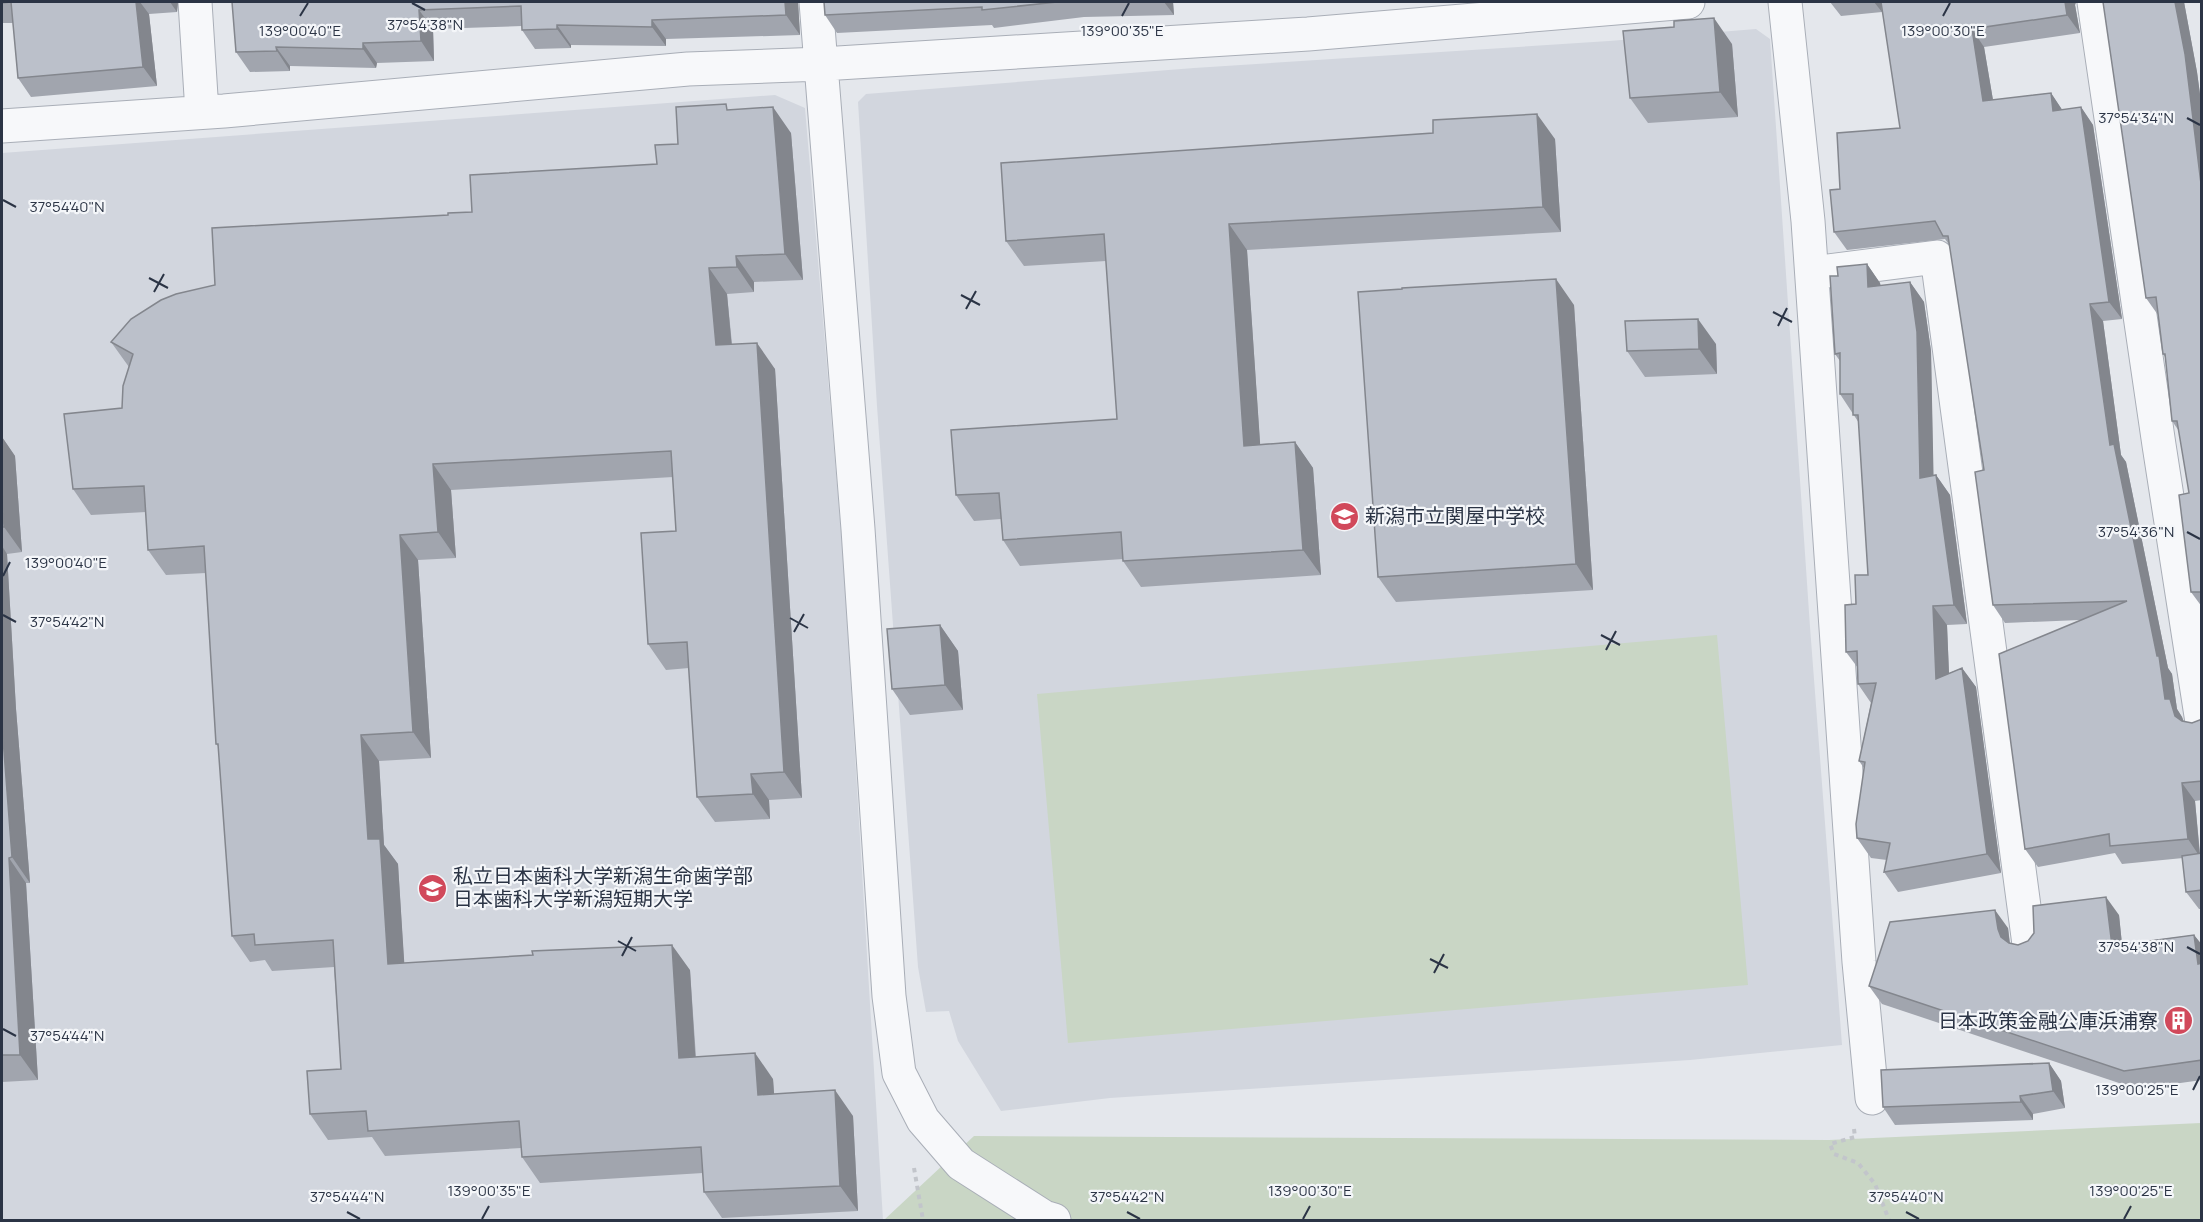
<svg xmlns="http://www.w3.org/2000/svg" width="2203" height="1222" viewBox="0 0 2203 1222" font-family="Manrope,'Noto Sans JP',sans-serif">
<style>
.built{fill:#d2d6de}
.green{fill:#c9d6c5}
.lines{fill:none;stroke-linecap:round;stroke-linejoin:round}
.minor-casing{stroke:#a9aeb7;stroke-width:35}
.path{stroke:#c2c5cb;stroke-width:4;stroke-dasharray:4.5 4.5;stroke-linecap:butt}
.minor{stroke:#f7f8fa;stroke-width:33}
.wall{fill:#a1a5ae}
.shaded-wall{fill:#83868d}
.building{fill:#bbc0ca;stroke:#83868d;stroke-width:1.5}
.ticks{fill:none;stroke:#2b3445;stroke-width:2}
.labels{text-anchor:middle;stroke-width:4.5;stroke-linejoin:round;paint-order:stroke}
.poi-label{font-size:20px;fill:#2b3445;stroke:#f4f6f9;text-anchor:start}
.ticks-label{font-size:15px;text-anchor:middle;fill:#2b3445;stroke:#f4f6f9;stroke-width:4.5;stroke-linejoin:round;paint-order:stroke}
</style>
<rect width="100%" height="100%" fill="#e4e7ec"/>
<path class="built" d="M1756,29L1770,39L1810,627L1842,1045L1690,1060L1110,1098L1001,1111L958,1041L949,1011L926,1012L918,967L877,406L858,102L866,94L1194,68L1609,41Z
M775,95L805,108L843,555L883,1220H2V153Z"/>
<path class="green" d="M1717,635L1748,985L1068,1043L1037,694Z
M2201,1123V1220H884L974,1136L1829,1140Z"/>
<g class="lines">
<defs>
<path id="minor" d="M195,2L202,112
M816,2L858,529L889,996L899,1073L923,1120L961,1164L1044,1217L1054,1220
M1785,2L1808,221L1859,962L1872,1098
M2094,2L2159,445L2202,722
M2,126L224,111L688,69L822,64L1308,34L1688,2
M1812,273L1937,257L2029,944"/>
</defs>
<use href="#minor" class="minor-casing"/>
<path class="path" d="M1854,1129L1855,1137L1830,1144L1834,1154L1858,1163L1875,1184L1889,1220
M914,1168L923,1220"/>
<use href="#minor" class="minor"/>
</g>
<path class="wall" d="M2,2H178L177,12L149,14L157,86L31,97L18,78L13,23H2Z
M213,2H798L800,35L666,39V46L571,45V48L535,49L522,30V26L433,29L434,61L377,63L376,68L290,66V71L250,72L236,52L232,2Z
M824,2H1173L1174,15L1084,17L994,28L992,25L837,33L825,15Z
M1830,2H1881L1882,12L1841,16Z
M1881,2H2076L2075,5L2080,33L1984,47L1993,100L2051,93L2062,110L2081,107L2093,125L2122,319L2103,321L2121,455L2126,462L2168,668L2172,674L2177,709L2182,717L2184,722L2192,723L2202,719V800L2195,801L2200,853H2202V909H2199L2186,892L2183,858L2122,864L2115,853L2038,867L2025,849L2080,620L2005,623L1993,605L1984,470L1950,246L1945,239L1847,250L1834,232L1840,189L1900,128Z
M2103,2H2184L2197,72L2202,109V607L2191,592L2189,493L2179,431L2172,421L2166,358L2163,354L2158,315L2146,298Z
M1732,44L1738,117L1648,123L1630,98Z
M731,110L791,133L803,280L754,282V292L727,294L732,344L775,369L802,798L769,800L770,819L715,822L697,797L689,668L666,670L648,644L676,531L673,477L451,490L456,558L418,560L431,758L379,761L384,845L398,864L404,963L690,970L696,1057L773,1079L774,1094L853,1116L858,1211L722,1218L704,1192L703,1173L540,1183L522,1157L521,1148L385,1156L372,1137L328,1140L310,1114L341,1069L334,967L272,971L265,960L250,962L232,936L219,747L216,744L206,573L166,575L148,550L146,512L91,515L73,489L122,408L129,367L111,342L215,285L448,215L472,212L657,164L678,144Z
M1555,139L1561,232L1247,250L1260,444L1295,442L1313,468L1321,575L1141,587L1123,561V559L1020,566L1003,540L1001,519L974,521L956,495L1117,419L1106,261L1024,266L1006,241Z
M1867,264L1880,283L1881,286L1910,282L1924,302L1931,351L1933,476L1936,475L1950,495L1967,624L1947,625L1949,673L1962,668L1976,687L2001,873L1898,892L1884,872L1887,860L1871,858L1857,838L1864,768L1859,761L1871,703L1858,684V668L1846,652L1856,604L1868,575L1859,423L1840,394V361L1835,354L1838,276Z
M1402,289L1574,305L1593,590L1396,602L1378,577Z
M1716,344L1717,374L1645,377L1627,351Z
M2,437L15,456L22,552L7,554L16,709L30,883H26L38,1080L2,1082Z
M940,625L958,651L963,710L910,715L892,689Z
M2119,915L2122,944L2194,935L2202,945V1080L2137,1089L1882,1004L1869,986L2008,928L2010,943L2018,945Z
M2049,1063L2061,1081L2065,1108L2033,1114V1120L1895,1125L1883,1107Z"/>
<path class="shaded-wall" d="M136,2H140L149,14L157,86L143,67Z
M170,2H178L177,12Z
M785,2H798L800,35L786,15Z
M1164,2H1173L1174,15Z
M1874,2H1881L1882,12Z
M2065,2H2076L2075,5L2080,33L2067,15Z
M2175,2H2184L2197,72L2202,109V192Z
M419,10L433,29L434,61L421,41Z
M1714,18L1732,44L1738,117L1720,92Z
M652,20L666,39V46L652,27Z
M557,25L571,45V48L557,29Z
M1972,29L1984,47L1996,118L1983,101Z
M363,43L377,63L376,68L363,49Z
M276,47L290,66V71L277,51Z
M2051,93L2063,111H2053Z
M773,107L791,133L803,280L785,254Z
M2081,107L2093,125L2122,319L2109,302Z
M1537,114L1555,139L1561,232L1543,207Z
M1229,224L1247,250L1262,471L1244,446Z
M736,256L754,282V292L737,267Z
M1867,264L1880,283L1882,307L1868,287Z
M709,268L727,294L734,371L716,345Z
M1556,279L1574,305L1593,590L1576,564Z
M1910,282L1924,302L1931,351L1934,497L1920,478Z
M2090,304L2103,321L2121,455L2126,462L2168,668L2172,674L2177,709L2182,717L2188,734L2175,716L2165,699L2157,656L2110,445Z
M1698,319L1716,344L1717,374L1699,349Z
M757,343L775,369L802,798L784,772Z
M2,437L15,456L22,552L4,527L2,492Z
M1295,442L1313,468L1321,575L1303,550Z
M433,464L451,490L456,558L438,532Z
M1936,475L1950,495L1967,624L1954,605Z
M400,535L418,560L431,758L413,732Z
M2,546L7,554L16,709L30,883L12,857L2,725Z
M1933,606L1947,625L1950,698L1936,679Z
M940,625L958,651L963,710L945,685Z
M1962,668L1976,687L2001,873L1987,854Z
M361,735L379,761L384,845L398,864L406,990L388,964L368,839Z
M751,774L769,800L770,819L753,794Z
M2182,783L2195,801L2200,857L2188,839Z
M9,858L26,883L38,1080L20,1055Z
M2106,897L2119,915L2124,964L2112,946Z
M1995,910L2008,928L2010,946L2001,937L1998,929Z
M2194,935L2202,945V968L2198,964Z
M672,945L690,970L697,1084L679,1058Z
M755,1053L773,1079L776,1120L758,1095Z
M2049,1063L2061,1081L2065,1108L2053,1091Z
M835,1090L853,1116L858,1211L840,1186Z
M2020,1096L2033,1114V1120L2021,1102Z"/>
<path class="building" d="M2,2H136L143,67L18,78L11,2L2,3Z
M232,2H785L786,15L652,20V27L557,25V29L522,30L521,6L419,10L421,41L363,43V49L276,47L277,51L236,52Z
M824,2H1057L982,10V7L825,15Z
M1881,2H2065L2067,15L1972,29L1983,101L2051,93L2053,111L2081,107L2109,302L2090,304L2110,445L2114,444L2157,656H2159L2165,699H2170L2175,716L2182,721L2192,723L2202,719V781L2182,783L2188,839L2110,846L2109,834L2025,849L1999,654L2127,601L1993,605L1975,472L1984,470L1948,236H1943L1935,221L1834,232L1830,190L1840,189L1837,133L1900,128Z
M2103,2H2175L2185,54L2202,192V592H2191L2179,495L2189,493L2177,421H2172L2165,354H2163L2156,297L2146,298Z
M1714,18L1720,92L1630,98L1623,31L1674,27V21Z
M726,104L727,110L773,107L785,254L736,256L737,267L709,268L716,345L757,343L784,772L751,774L753,794L697,797L687,642L648,644L641,533L676,531L671,451L433,464L438,532L400,535L413,732L361,735L368,839H380L388,964L533,955L532,951L672,945L679,1058L755,1053L758,1095L835,1090L840,1186L704,1192L701,1147L522,1157L519,1121L368,1131L366,1111L310,1114L307,1071L341,1069L333,940L255,945L254,934L232,936L218,744H216L204,546L148,550L144,486L73,489L64,414L122,408L123,386L133,354L111,342L131,319L161,300L176,294L215,285L212,228L448,215V213L472,212L470,175L657,164L655,145L678,144L676,107Z
M1537,114L1543,207L1229,224L1244,446L1295,442L1303,550L1123,561L1121,532L1003,540L999,493L956,495L951,430L1117,419L1104,234L1006,241L1001,163L1433,133V120Z
M1867,264L1868,287L1910,282L1917,332L1920,478L1936,475L1954,605L1933,606L1936,679L1962,668L1987,854L1884,872L1890,843L1857,838L1856,824L1865,762L1859,761L1876,683L1858,684L1857,651L1846,652L1845,605L1856,604L1855,575H1868L1858,415H1853V394H1840V353L1835,354L1830,276H1838L1837,267Z
M1556,279L1576,564L1378,577L1358,292L1402,289V288Z
M1698,319L1699,349L1627,351L1625,321Z
M2,492L4,527H2Z
M940,625L945,685L892,689L887,629Z
M2,725L12,857L9,858L20,1055H2Z
M2202,853V890L2186,892L2182,856Z
M2106,897L2112,946L2194,935L2198,964L2202,963V1060L2124,1071L1869,986L1890,922L1995,910L1998,929L2001,937L2009,943L2018,945L2028,941L2034,933L2033,906Z
M2049,1063L2053,1091L2020,1096L2021,1102L1883,1107L1881,1070Z"/>
<path class="ticks" d="M412,3L425,10M300,16L308,3M1122,16L1129,3M1943,16L1950,3M2187,118L2200,125M3,200L16,207M149,278L168,288M154,292L164,274M961,295L980,305M966,309L976,291M1773,312L1792,322M1778,326L1787,308M2187,532L2200,539M3,576L10,562M3,615L16,622M790,618L808,628M794,632L804,614M1601,635L1620,645M1606,650L1616,631M618,941L636,951M2187,947L2200,954M622,956L632,937M1430,959L1448,968M1434,973L1444,954M3,1029L16,1036M2193,1090L2200,1076M347,1212L360,1219M1127,1212L1140,1219M1906,1212L1919,1219M482,1219L489,1206M1303,1219L1310,1206M2124,1219L2131,1206"/>
<defs>
<symbol id="school-disc" viewBox="-11 -11 22 22"><circle r="9.5" fill="#d1495b" stroke="#f4f6f9"/><path d="M0-5L7-2L0 1L-7-2ZM-4 1L0 2.5L4 1V4Q0 6-4 4Z" fill="#fff"/></symbol>
<symbol id="university-disc" viewBox="-11 -11 22 22"><circle r="9.5" fill="#d1495b" stroke="#f4f6f9"/><path d="M0-5L7-2L0 1L-7-2ZM-4 1L0 2.5L4 1V4Q0 6-4 4Z" fill="#fff"/></symbol>
<symbol id="building-disc" viewBox="-11 -11 22 22"><circle r="9.5" fill="#d1495b" stroke="#f4f6f9"/><path d="M-4-6H4V6H1V3H-1V6H-4ZM-2.5-4.3h1.7v1.8h-1.7ZM.8-4.3h1.7v1.8H.8ZM-2.5-1h1.7V.8h-1.7ZM.8-1h1.7V.8H.8Z" fill="#fff"/></symbol>
</defs>
<g fill-rule="evenodd">
<use href="#school-disc" x="1328" y="500" width="33" height="33"/>
<use href="#university-disc" x="416" y="872" width="33" height="33"/>
<use href="#building-disc" x="2162" y="1004" width="33" height="33"/>
</g>
<g class="labels">
<g class="poi-label">
<text x="1365" y="523">新潟市立関屋中学校</text>
<text x="453" y="883">私立日本歯科大学新潟生命歯学部<tspan x="453" dy="23">日本歯科大学新潟短期大学</tspan></text>
<text x="2158" y="1028" text-anchor="end">日本政策金融公庫浜浦寮</text>
</g>
</g>
<g class="ticks-label">
<text x="425" y="30">37°54'38"N</text>
<text x="300" y="36">139°00'40"E</text>
<text x="1122" y="36">139°00'35"E</text>
<text x="1943" y="36">139°00'30"E</text>
<text x="2136" y="123">37°54'34"N</text>
<text x="67" y="212">37°54'40"N</text>
<text x="2136" y="537">37°54'36"N</text>
<text x="66" y="568">139°00'40"E</text>
<text x="67" y="627">37°54'42"N</text>
<text x="2136" y="952">37°54'38"N</text>
<text x="67" y="1041">37°54'44"N</text>
<text x="2137" y="1095">139°00'25"E</text>
<text x="489" y="1196">139°00'35"E</text>
<text x="1310" y="1196">139°00'30"E</text>
<text x="2131" y="1196">139°00'25"E</text>
<text x="347" y="1202">37°54'44"N</text>
<text x="1127" y="1202">37°54'42"N</text>
<text x="1906" y="1202">37°54'40"N</text>
</g>
<rect width="2203" height="1222" fill="none" stroke="#2b3445" stroke-width="6"/>
</svg>
